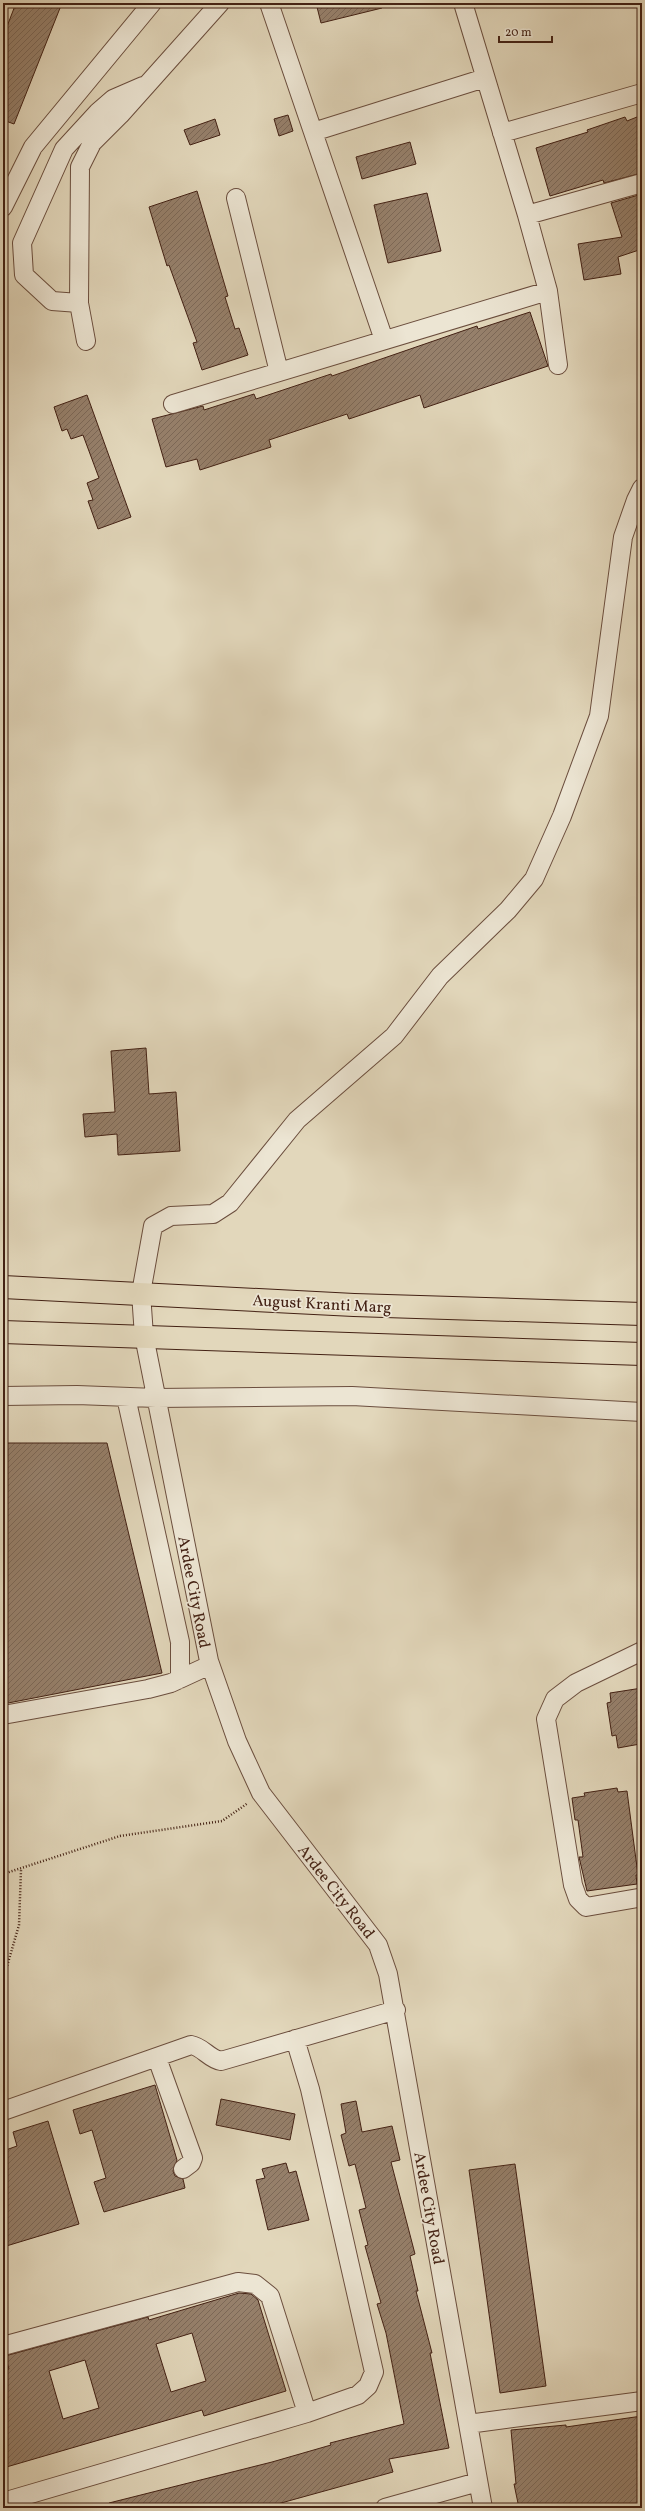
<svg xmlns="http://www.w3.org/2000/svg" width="645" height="2511" viewBox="0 0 645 2511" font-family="Vollkorn,serif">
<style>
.building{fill:url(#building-hatch);stroke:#432114;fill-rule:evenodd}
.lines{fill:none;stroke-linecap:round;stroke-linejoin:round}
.minor-casing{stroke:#6b4e3e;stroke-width:20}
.major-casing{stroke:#432114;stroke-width:24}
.path{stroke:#432114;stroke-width:2.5;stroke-dasharray:1 2;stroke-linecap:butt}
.minor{stroke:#ece5d3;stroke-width:18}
.major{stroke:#e2d7bb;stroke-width:22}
.labels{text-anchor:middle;stroke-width:3.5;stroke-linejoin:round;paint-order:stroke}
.street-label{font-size:16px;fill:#432114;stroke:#ece5d3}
</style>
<defs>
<pattern id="building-hatch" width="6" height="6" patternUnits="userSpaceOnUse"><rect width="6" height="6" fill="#96806b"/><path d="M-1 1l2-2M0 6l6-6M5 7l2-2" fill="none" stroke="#7c6857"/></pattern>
</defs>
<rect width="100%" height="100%" fill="#e2d7bb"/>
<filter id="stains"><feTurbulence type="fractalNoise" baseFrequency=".005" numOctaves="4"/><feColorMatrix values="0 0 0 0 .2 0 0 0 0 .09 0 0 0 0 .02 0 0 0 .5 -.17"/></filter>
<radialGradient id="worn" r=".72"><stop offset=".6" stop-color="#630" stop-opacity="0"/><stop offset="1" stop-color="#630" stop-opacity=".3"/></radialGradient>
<path class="building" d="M16,3H62L14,124L3,120V37Z
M316,3H381L382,8L321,23Z
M288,115L293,131L279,136L274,119Z
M642,115V173L604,183L603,180L550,196L536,148L588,132L587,130L625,117L627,121Z
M215,119L220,135L190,145L184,130Z
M410,142L416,164L362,179L356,157Z
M197,191L228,296L225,297L235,329L239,328L248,355L202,370L193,343L197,342L169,265L167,266L149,207Z
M427,193L441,251L388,263L374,205Z
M642,194V249L618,257L621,274L584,280L578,244L622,237L611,203Z
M530,312L548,366L424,408L420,395L349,419L347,414L269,440L271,447L200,470L197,459L166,467L152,419L203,406L204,410L254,394L256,399L331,374L332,376L477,326L478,329Z
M87,395L131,517L98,529L88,501L93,500L87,483L99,478L83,435L71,439L67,429L62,431L54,407Z
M146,1048L149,1094L176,1092L180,1151L118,1155L117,1134L85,1137L83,1114L115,1112L111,1051Z
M3,1443H107L162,1673L3,1704Z
M642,1688V1740L640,1741V1744L618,1748L616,1735L612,1736L607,1703L611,1702L610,1693Z
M617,1788L618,1792L627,1791L638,1875H636L637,1884L587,1891L579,1857H583L578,1820H575L572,1798L585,1796L584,1793Z
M155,2085L177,2160L173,2171L175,2176L183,2179L185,2188L104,2212L94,2182L106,2178L92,2130L80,2134L73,2110Z
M221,2099L295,2114L290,2140L216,2125Z
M356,2101L362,2132L392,2126L400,2160L391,2162L415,2254L410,2256L418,2291H416L432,2353H430L449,2448L389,2459L393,2472L263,2508H110L109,2503L272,2462L331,2445L330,2443L404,2424L386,2333L377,2304L381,2303L365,2246L368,2245L359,2210L366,2208L355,2164L349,2166L341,2135L346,2133L341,2104Z
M48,2121L79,2224L3,2247V2151L17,2146L13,2132Z
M286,2163L289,2173L296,2171L309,2220L268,2230L256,2180L265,2178L262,2169Z
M515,2164L546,2386L500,2393L469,2170Z
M239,2293L251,2294L258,2300L286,2391L204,2416L202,2410L3,2468V2371L9,2369L5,2356L148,2317L149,2320ZM192,2333L206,2381L171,2392L156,2344ZM85,2360L99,2408L63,2419L49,2371Z
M642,2416V2503L609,2508H519L514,2484H516L511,2430L566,2425V2427Z"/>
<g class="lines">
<defs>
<path id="minor" d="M269,3L384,340
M463,3L527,215L548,291L558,365
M313,132L485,78
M502,133L642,93
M236,198L279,372
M3,207L33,147L152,3
M527,215L642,183
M79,303L52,301L24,275L22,243L64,149L98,112L113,99L143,86
M86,341L79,303L80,167L92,143L120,115L220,3
M173,404L548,291
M3,1396L77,1395L156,1398L352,1396L642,1412
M126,1397L180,1642V1679
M3,1715L148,1689L171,1683L210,1665
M638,1898L586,1907L578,1899L573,1885L546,1719L555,1699L576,1683L642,1651
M157,2058L193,2158L191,2163L183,2169
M3,2111L191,2045C203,2047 209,2059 221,2061L396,2010
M3,2346L238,2282L255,2284L270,2296L307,2413
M468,2424L642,2401
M3,2502L307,2413L358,2395L368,2386L374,2372L310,2089L295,2039
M385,2508L478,2482
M483,2508L388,1974L378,1945L261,1793L237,1741L209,1661L144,1336L141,1293L153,1226L171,1216L213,1214L230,1203L297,1120L394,1036L440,976L508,910L534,879L562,816L599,716L623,537L636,500L642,488"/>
<path id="major" d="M3,1287L354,1305L642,1314
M3,1332L642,1354"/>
</defs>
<use href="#minor" class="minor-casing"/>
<use href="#major" class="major-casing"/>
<path class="path" d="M3,1874L120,1836L222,1821L248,1803
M3,1980L19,1925L21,1870"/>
<use href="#minor" class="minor"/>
<use href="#major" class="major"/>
</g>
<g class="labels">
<g class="street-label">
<text transform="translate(322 1303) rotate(3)" y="6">August Kranti Marg</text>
<text transform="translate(195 1592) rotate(79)" y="6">Ardee City Road</text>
<text transform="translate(337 1891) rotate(52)" y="6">Ardee City Road</text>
<text transform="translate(430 2208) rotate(80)" y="6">Ardee City Road</text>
</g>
</g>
<rect width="645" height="2511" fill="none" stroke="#e2d7bb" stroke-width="16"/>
<rect x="4" y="4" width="637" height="2503" fill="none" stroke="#432114" stroke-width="2"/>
<rect x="8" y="8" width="629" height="2495" fill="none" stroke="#432114"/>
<path d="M499 36v6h53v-6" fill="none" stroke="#432114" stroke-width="2"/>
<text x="505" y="36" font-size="12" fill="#432114" stroke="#ece5d3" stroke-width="3" paint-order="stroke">20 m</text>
<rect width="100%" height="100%" filter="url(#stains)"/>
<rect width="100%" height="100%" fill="url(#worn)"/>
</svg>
